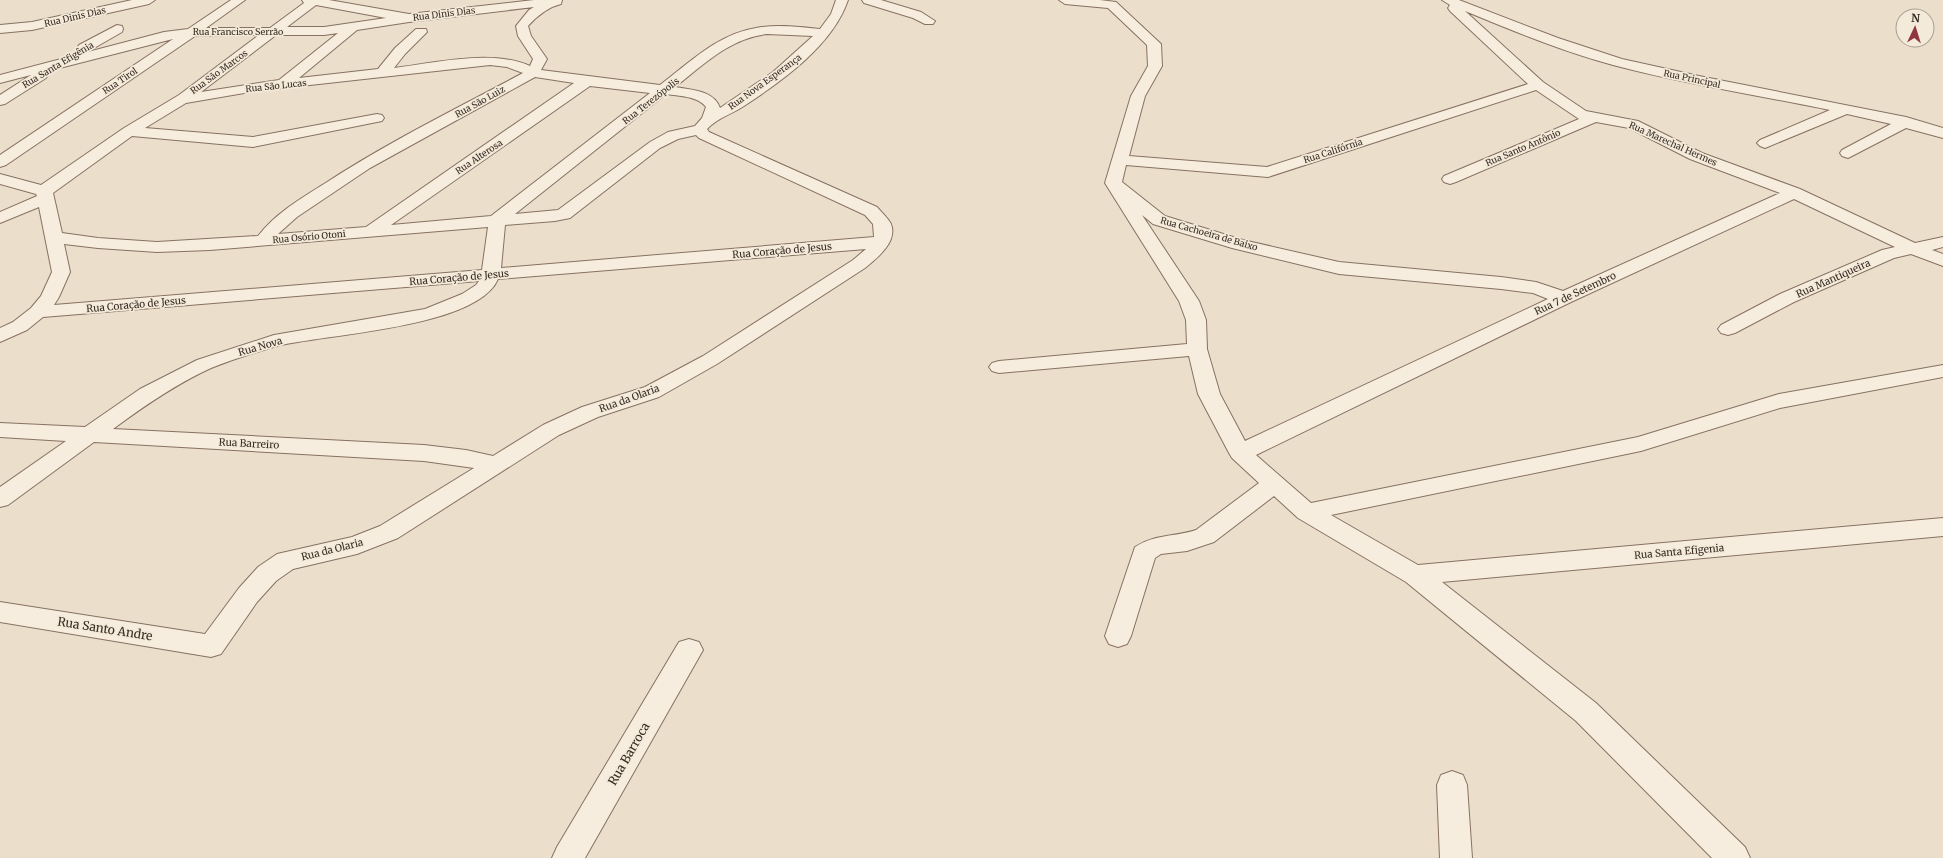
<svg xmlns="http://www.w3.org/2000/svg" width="1943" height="858" viewBox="0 0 1943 858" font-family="Merriweather,serif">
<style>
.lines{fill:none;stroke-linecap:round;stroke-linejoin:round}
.minor-casing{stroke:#877161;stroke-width:2}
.minor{fill:#f6edde;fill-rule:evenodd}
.labels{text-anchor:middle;stroke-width:3.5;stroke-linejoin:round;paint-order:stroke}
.far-street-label{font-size:9px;fill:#392b23;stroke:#f3eada}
.street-label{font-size:10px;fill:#392b23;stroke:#f3eada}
.near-street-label{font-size:12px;fill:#392b23;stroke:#f3eada}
</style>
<rect width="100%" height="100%" fill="#ebdfcc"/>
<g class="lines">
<defs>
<path id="minor" d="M132,0H155L149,4L32,30L0,33V25L32,22Z
M231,0H245L206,28H270L304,3L302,0H329L409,14L534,0H562L561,4C548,7 537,16 528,26L531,36L547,59L541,70L660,85C689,63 718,34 756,28C777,24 799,27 820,29L831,14L836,0H848C833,45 782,81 744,106C732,114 717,118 707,129L709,132L877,207C882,213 888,218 891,224C898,242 877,258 865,268L717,364L659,397L598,417L559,435L398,538L357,554L293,569L276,581L257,602L221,654L211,657L0,622V602L205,634L239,588L258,567L277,554L352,537L380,526L474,468L424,461L94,442L8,505L0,507V487L66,441L0,437V423L85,427L140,389L197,360L274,335L425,309L462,294L476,285L479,281L43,317L27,330L0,342V328L13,322L31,308L41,296L52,272L39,207L0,223V212L37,196L36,194L0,184V174L41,185L124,128L179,95L259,35L195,36L6,165L0,167V155L173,39L44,72L48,75L46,78L5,104L0,105V95L31,75L0,83V75L164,32L188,29ZM316,5L386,18L324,27H287ZM534,7L529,10L516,26L518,36L533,59L530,66C493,49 434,63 394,68L405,54L427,32L426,29H416L395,48L378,69L299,78L357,30L409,22ZM338,33L279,80L201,92L276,35H324ZM767,34L813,36L773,72L720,108C714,90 691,90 675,87C703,65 730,38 767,34ZM490,65L507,67L523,73C456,109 388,142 324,184C300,199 276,213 258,236L157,242L98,238L62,233L53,193L132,136L253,147L377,122L382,121L384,118L382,115L377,114L253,137L145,128L186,103L256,91ZM535,77L574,83L366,227L278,234L297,217L370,168ZM590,86L650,93L491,216L391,225ZM666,94C678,96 698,96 706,107L702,118L695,126L668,132L650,142L558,210L515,214ZM696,135L699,138L865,215L873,224L874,237L501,268L505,225L555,221L570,218L660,148L678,139ZM488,227L482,270L54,305L59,297L70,272L64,244L98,248L157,252L210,250ZM866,249L853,260L703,356L645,387L582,407L543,425L493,456L466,450L424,445L113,429C144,406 176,384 211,368C232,360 256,352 277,346C326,334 477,328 498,279Z
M862,0H881L921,12L935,21L933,24H925L913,18L864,3Z
M1059,0H1100L1116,2L1161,44L1162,66L1145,96L1129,156L1267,167L1528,84L1450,11L1448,8L1450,5L1442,0H1459L1558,38L1622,59L1699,76L1906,117L1943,128V138L1906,128L1848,158L1842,156L1840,153L1842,150L1891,124L1847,114L1765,148L1760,146L1757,143L1760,140L1830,110C1758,95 1684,84 1613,65C1562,51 1513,31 1465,11L1543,82L1586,111L1638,121L1702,153L1800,189L1915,243L1943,237V247L1932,250L1943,254V266L1911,254L1894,258L1794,302L1735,333L1728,335L1721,333L1718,329L1721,325L1780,294L1882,250L1895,247L1794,199L1571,302L1256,455L1311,503L1638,437L1779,394L1943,365V377L1780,408L1641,451L1331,515L1418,565L1943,518V536L1442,582L1596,703L1745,847L1750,858H1712L1576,721L1406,582L1298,518L1274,496L1214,542L1187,551L1161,554L1155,558L1131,636L1127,644L1118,647L1109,644L1105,636L1135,547C1155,534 1175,537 1196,530L1259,483L1232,458L1229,453L1198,394L1189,356L999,373L992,371L989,367L992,363L999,361L1187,344L1186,320L1179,301L1105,183L1131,96L1148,66L1147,45L1108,8L1065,4ZM1536,90L1579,119L1444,176L1442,179L1444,182L1450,184L1456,182L1596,122L1629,128L1690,159L1780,193L1563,291L1536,282L1501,277L1339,262L1243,240L1165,216L1122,182L1126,165L1268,177ZM1142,215L1153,224L1232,248L1339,274L1501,289L1533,293L1548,299L1245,441L1220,394L1207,349L1206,320L1199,301Z
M117,25L122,26L123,29L122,32L89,51H79L77,48L79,45Z
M689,639L699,642L703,650L585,858H552L557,847L679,642Z
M1452,771L1463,775L1467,785L1472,858H1440L1437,785L1441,775Z"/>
</defs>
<use href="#minor" class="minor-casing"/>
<use href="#minor" class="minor"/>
</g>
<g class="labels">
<g class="far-street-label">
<text transform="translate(444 14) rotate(-7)" y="3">Rua Dinis Dias</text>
<text transform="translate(75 17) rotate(-13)" y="3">Rua Dinis Dias</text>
<text x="238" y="35">Rua Francisco Serrão</text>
<text transform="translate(58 65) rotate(-31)" y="3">Rua Santa Efigênia</text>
<text transform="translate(219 72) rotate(-36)" y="3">Rua São Marcos</text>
<text transform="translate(1692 79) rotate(12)" y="3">Rua Principal</text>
<text transform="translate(120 81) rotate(-34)" y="3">Rua Tirol</text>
<text transform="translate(765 82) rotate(-36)" y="3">Rua Nova Esperança</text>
<text transform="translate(276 86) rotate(-6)" y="3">Rua São Lucas</text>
<text transform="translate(651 101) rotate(-38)" y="3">Rua Terezópolis</text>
<text transform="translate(480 102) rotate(-29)" y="3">Rua São Luiz</text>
<text transform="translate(1673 144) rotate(24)" y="3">Rua Marechal Hermes</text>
<text transform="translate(1523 148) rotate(-23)" y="3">Rua Santo Antônio</text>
<text transform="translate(1333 151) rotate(-18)" y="3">Rua Califórnia</text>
<text transform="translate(479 157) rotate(-34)" y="3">Rua Alterosa</text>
<text transform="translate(1209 234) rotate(16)" y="3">Rua Cachoeira de Baixo</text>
<text transform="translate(309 237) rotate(-5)" y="3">Rua Osório Otoni</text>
</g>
<g class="street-label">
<text transform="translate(782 250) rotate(-5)" y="4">Rua Coração de Jesus</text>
<text transform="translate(459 277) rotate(-5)" y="4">Rua Coração de Jesus</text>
<text transform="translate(1833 278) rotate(-24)" y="4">Rua Mantiqueira</text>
<text transform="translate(1575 293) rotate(-25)" y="4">Rua 7 de Setembro</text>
<text transform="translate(136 304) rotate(-5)" y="4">Rua Coração de Jesus</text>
<text transform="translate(260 346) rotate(-16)" y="4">Rua Nova</text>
<text transform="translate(629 398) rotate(-20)" y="4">Rua da Olaria</text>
<text transform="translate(249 443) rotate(3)" y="4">Rua Barreiro</text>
<text transform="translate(332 549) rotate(-14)" y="4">Rua da Olaria</text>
<text transform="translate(1679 551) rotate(-5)" y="4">Rua Santa Efigenia</text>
</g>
<g class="near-street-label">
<text transform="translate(105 629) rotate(9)" y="4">Rua Santo Andre</text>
<text transform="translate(629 754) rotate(-60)" y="4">Rua Barroca</text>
</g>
</g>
<g transform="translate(1915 28) rotate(4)"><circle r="19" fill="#f3eada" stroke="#a99e91"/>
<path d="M0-3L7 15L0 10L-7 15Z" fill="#903640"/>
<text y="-6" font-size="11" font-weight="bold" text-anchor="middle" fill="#392b23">N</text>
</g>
</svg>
